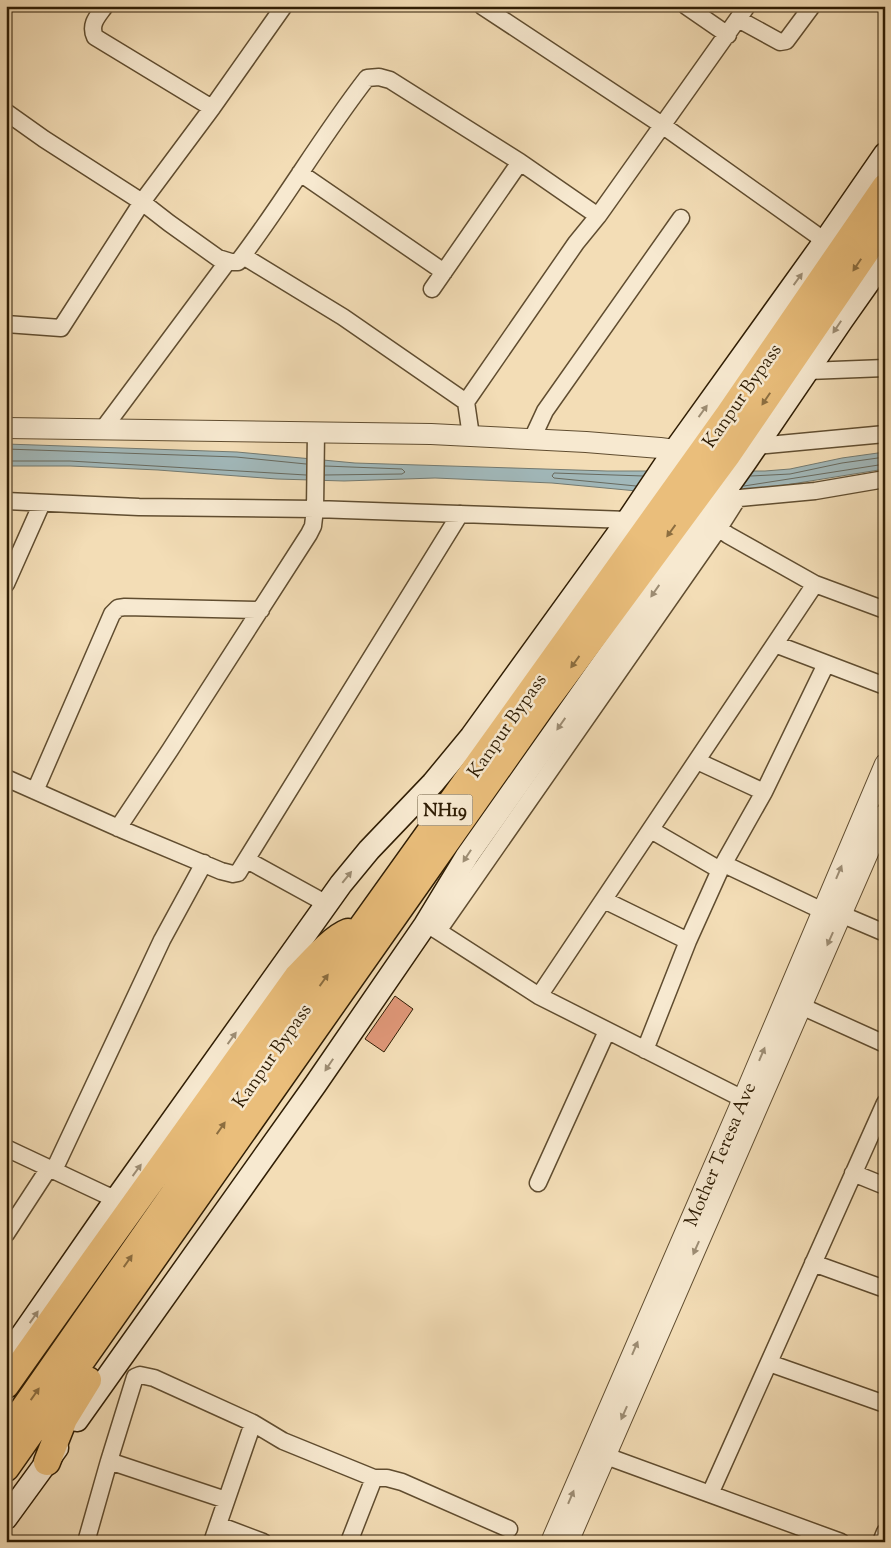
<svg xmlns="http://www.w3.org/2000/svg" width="891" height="1548" viewBox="0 0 891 1548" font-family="'Sorts Mill Goudy',serif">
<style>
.water{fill:#a1b8ba;stroke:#737a71}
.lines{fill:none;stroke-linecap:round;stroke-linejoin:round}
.shore{stroke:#686a5f;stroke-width:1}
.building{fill:#df9778;stroke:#2f1d04}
.minor-casing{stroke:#604d30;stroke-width:19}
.tertiary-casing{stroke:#604d30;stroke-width:22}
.secondary-casing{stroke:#2f1d04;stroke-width:25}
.trunk-casing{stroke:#2f1d04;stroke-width:29}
.minor{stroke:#f7e9d0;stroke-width:16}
.tertiary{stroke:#f7e9d0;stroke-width:20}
.secondary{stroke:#f7e9d0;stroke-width:22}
.trunk{stroke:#eabe7b;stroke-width:26}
.oneway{fill:#8c6e40}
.oneway2{fill:#9d8d74}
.labels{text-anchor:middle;stroke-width:5;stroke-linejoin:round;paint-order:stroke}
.shield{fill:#f7e9d0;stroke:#6b5a41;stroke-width:1}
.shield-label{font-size:18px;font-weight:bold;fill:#2f1d04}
.street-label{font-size:19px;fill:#2f1d04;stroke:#f7e9d0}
</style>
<rect width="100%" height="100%" fill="#f3ddb6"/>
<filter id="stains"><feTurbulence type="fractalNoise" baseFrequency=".004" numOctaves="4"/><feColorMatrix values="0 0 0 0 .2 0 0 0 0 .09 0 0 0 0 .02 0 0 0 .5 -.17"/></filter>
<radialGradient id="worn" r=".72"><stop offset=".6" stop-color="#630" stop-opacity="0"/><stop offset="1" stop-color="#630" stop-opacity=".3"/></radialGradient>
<path class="water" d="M6,444L237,452L355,463L607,471H765L790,469L842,458L885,452V469L748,491H637L552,483L435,478L344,481L277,479L158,470L70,466H6Z"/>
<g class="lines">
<path class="shore" d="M6,449L236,457L306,464
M6,461H70L306,475
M325,475L402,474L405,472L402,469L325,466
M751,476L790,474L842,463L885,457
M636,486L554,478L552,476L554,473L643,476
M744,486L885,464"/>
</g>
<path class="building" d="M395,996L413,1009L384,1052L365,1039Z"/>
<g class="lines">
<defs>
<path id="minor" d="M105,6C98,16 89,24 95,37L212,108
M482,6L662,125L825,241
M686,6L728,35
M738,19L780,42L786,41L812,6
M6,112L44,139L142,202L169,223L218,258L231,262H238C284,202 321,137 367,78L379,77L390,80L520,162L598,216
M300,173L444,272
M243,256L343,317L466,402
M432,289L520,162
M6,324L61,328L142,202L212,108L284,6
M808,371L885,368
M103,429L228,261
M471,436L466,402L576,243L598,216L747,6
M532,439L545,411L681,218
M756,446L885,434
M729,499L815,491L885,479
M6,501L139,507L315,509L628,520
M719,528L728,535L815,584L885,610
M6,584L42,503
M775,644L885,686
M697,761L764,792L826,664
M6,778L123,830L221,871L233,874L238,873L460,514
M35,791L112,614L118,608L125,607L261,610
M118,828L170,750L309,534L313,526L315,509L316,432
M651,830L720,870L688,941
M247,860L327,904
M724,864L823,911
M720,870L764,792
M604,900L688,941L645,1050
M831,910L885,933
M429,926L438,931L539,996L753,1104
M438,931L719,528L738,498
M539,996L815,584
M801,1006L885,1044
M6,1148L106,1195L117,1198
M54,1170L162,940L204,863
M853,1173L885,1186
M538,1183L607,1031
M6,1234L49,1168
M813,1263L885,1289
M769,1363L885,1404
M595,1452L841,1542
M109,1461L135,1377L140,1375L154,1378L253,1423L283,1441L374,1478L349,1542
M374,1478H387L402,1482L509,1529
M710,1494L885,1103
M218,1525L263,1542
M86,1542L109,1461L226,1500
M212,1542L253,1423
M881,1542L885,1532"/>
<path id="tertiary" d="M6,428L431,434L586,442L660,448L675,450
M551,1542L743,1099L885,764
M568,1542L885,814"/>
<path id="secondary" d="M6,1358L117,1198L341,884L369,850L433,783L471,737L628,520L675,450L825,241L885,154
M77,1420L315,1085L425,925L467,856L746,461L842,320L885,259
M6,1518L57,1448"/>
<path id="trunk" d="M6,1385L93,1262L297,977C310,964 332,938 348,932
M6,1434L291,1026L729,414L885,187
M47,1462L64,1419L88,1380
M6,1468L542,706L728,454L885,224"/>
</defs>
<use href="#minor" class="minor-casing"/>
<use href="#tertiary" class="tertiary-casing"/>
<use href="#secondary" class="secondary-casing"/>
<use href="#trunk" class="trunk-casing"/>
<use href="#minor" class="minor"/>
<use href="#tertiary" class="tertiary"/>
<use href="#secondary" class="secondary"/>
<use href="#trunk" class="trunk"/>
</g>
<defs><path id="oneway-solid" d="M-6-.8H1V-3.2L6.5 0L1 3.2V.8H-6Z" transform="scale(1.25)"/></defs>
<g class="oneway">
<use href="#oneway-solid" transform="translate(857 265) rotate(124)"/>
<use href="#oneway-solid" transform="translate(766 399) rotate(124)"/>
<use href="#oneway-solid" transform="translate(671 531) rotate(126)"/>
<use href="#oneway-solid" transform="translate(575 662) rotate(126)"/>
<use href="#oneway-solid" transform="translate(324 980) rotate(-54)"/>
<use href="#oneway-solid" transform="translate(221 1128) rotate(-55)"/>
<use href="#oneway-solid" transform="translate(128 1261) rotate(-55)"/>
<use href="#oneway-solid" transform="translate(35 1394) rotate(-55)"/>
</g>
<g class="oneway2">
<use href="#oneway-solid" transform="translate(798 279) rotate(-54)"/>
<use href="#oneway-solid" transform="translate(837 327) rotate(124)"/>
<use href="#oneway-solid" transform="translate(703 411) rotate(-54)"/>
<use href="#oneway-solid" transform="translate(655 591) rotate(125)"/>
<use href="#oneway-solid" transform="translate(561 724) rotate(125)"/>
<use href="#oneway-solid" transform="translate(467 856) rotate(123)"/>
<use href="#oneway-solid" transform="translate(839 872) rotate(-67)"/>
<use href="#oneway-solid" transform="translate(347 877) rotate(-51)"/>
<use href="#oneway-solid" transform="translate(830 939) rotate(114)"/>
<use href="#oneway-solid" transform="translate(232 1038) rotate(-54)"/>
<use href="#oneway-solid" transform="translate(762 1054) rotate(-67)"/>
<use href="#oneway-solid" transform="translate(329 1065) rotate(124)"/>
<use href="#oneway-solid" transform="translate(137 1170) rotate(-54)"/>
<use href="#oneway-solid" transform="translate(696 1248) rotate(114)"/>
<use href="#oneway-solid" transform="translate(34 1317) rotate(-55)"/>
<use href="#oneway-solid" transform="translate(635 1348) rotate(-67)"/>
<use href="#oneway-solid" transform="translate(624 1413) rotate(114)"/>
<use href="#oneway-solid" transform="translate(571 1497) rotate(-67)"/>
</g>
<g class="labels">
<rect class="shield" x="417.5" y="794.5" width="55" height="31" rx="4"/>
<g class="shield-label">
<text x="445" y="816">NH19</text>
</g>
<g class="street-label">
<text transform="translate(741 395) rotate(-55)" y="7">Kanpur Bypass</text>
<text transform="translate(506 725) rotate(-55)" y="7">Kanpur Bypass</text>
<text transform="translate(271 1055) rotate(-55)" y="7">Kanpur Bypass</text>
<text transform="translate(719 1154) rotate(-67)" y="7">Mother Teresa Ave</text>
</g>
</g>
<rect width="891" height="1548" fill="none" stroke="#f3ddb6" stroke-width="25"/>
<rect x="8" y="8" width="876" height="1533" fill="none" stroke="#2f1d04" stroke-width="2.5"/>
<rect x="12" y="12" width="866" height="1523" fill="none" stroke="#2f1d04"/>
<rect width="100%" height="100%" filter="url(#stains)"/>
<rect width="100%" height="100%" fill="url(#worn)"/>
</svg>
